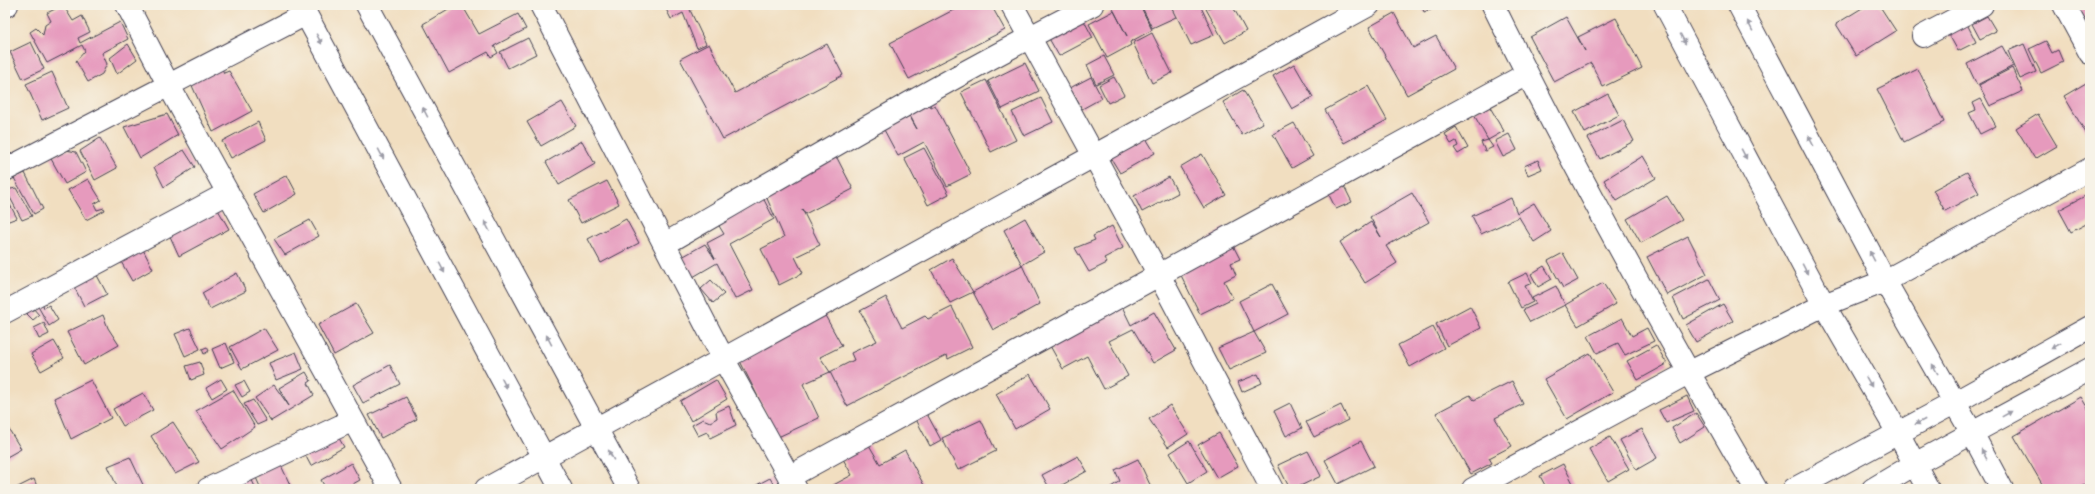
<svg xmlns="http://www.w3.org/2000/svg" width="2095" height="494" viewBox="0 0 2095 494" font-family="'EB Garamond',serif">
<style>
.building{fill:#e69abd}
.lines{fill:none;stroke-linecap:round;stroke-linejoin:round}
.minor-casing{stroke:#413e4f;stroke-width:24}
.minor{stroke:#fff;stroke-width:22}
.oneway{fill:#9c9ca7}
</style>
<rect width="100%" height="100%" fill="#f7f3e8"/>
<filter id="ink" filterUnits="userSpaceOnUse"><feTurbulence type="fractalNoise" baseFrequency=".025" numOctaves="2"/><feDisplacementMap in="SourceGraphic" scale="8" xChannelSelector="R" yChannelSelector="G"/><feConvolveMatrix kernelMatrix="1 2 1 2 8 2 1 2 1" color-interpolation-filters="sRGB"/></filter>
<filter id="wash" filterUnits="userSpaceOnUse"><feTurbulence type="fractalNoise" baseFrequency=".012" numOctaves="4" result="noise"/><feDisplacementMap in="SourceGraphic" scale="16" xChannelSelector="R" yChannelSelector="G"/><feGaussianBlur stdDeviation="0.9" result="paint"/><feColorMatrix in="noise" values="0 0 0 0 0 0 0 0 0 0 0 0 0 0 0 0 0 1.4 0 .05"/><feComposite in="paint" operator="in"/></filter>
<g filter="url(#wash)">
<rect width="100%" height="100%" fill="#f1dec0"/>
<g id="blocks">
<path class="building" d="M63,5L73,21L82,16L90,32L78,38L80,43L120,22L128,39L102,53L107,64L102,74L88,82L76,61L85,51L82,45L47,63L30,32L36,28L43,35L45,25L51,21L47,13Z
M455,5H462L479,34L518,14L526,29L494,46L498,53L491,57L488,52L449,73L423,24Z
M664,5H700L690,10L706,44L697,48L683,13L671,19Z
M963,5H991L1005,30L909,79L890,43Z
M1111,5H1140L1152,30L1130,42L1131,45L1107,58L1089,24L1114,11L1127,36Z
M1141,5H1170L1176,17L1152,28Z
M1171,5H1200L1214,35L1191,45Z
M1214,5H1232L1246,31L1225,43L1206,9Z
M1421,5H1440L1424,12Z
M1867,5H1879L1896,31L1856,56L1836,24Z
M1932,5H1944L1935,10Z
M2077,5H2090V17L2085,20Z
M1394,13L1413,48L1436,36L1454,69L1407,95L1369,27Z
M1987,16L1996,31L1980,39L1972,24Z
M1082,17L1093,38L1059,56L1047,35Z
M1566,17L1585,51L1578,37L1616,18L1642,68L1603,87L1591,63L1554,82L1530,37Z
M1967,24L1976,42L1958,51L1948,33Z
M1152,33L1172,73L1152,83L1133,43Z
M528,38L536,54L508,68L500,52Z
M2046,41L2052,53L2058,50L2063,62L2041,73L2029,49Z
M31,42L44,69L23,79L10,52Z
M128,44L137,59L117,74L110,58Z
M709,44L735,93L827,44L843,75L723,139L680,59Z
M2024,44L2036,72L2020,79L2008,51Z
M2002,46L2013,66L1977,85L1967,64Z
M1104,56L1114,75L1096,84L1087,65Z
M1025,63L1039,91L1002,109L988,81Z
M1294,64L1313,97L1292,109L1273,76Z
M220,65L224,73L229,71L252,111L213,132L189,79Z
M2012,68L2023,91L1990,106L1979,85Z
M1918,69L1944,122L1904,142L1877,89Z
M52,72L68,108L42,120L26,84Z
M1091,77L1102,98L1082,109L1070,88Z
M1114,77L1124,95L1108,103L1099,85Z
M986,80L1016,140L991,152L961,92Z
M2086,83L2090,91V140L2064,96Z
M1368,86L1387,120L1344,143L1325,110Z
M1243,90L1263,123L1242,135L1223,102Z
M1608,94L1619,115L1585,133L1574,112Z
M925,96L931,107L935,105L971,174L947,186L924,142L898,156L882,126L907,112L917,129L905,106Z
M1041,98L1053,122L1024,136L1012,112Z
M1981,99L1996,126L1980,134L1969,113L1976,110L1973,103Z
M562,102L576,126L541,146L527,122Z
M1488,104L1504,131L1488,140L1473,113Z
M167,114L178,135L140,158L124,127Z
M2038,114L2057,146L2035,159L2016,128Z
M1623,120L1634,141L1600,159L1588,138Z
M258,122L266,140L231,158L222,141Z
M1294,123L1313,156L1292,168L1273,134Z
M1456,127L1468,148L1458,154L1454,148L1458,146L1456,141L1451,144L1445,134Z
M1509,134L1517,150L1503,157L1495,141Z
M1144,135L1155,153L1120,173L1109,155Z
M100,138L117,168L95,180L80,151Z
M1488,140L1493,147L1485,151L1481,142Z
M582,141L595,164L559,185L546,162Z
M924,148L949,194L928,205L904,158Z
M66,150L76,152L86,172L65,184L50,157Z
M184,150L195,167L164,187L154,167Z
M1202,154L1226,195L1204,208L1180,167Z
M836,156L853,189L805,214L802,209L820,245L795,257L803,273L779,285L761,249L784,237L765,194Z
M1643,156L1656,178L1617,201L1604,180Z
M1538,160L1542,169L1528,175L1524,166Z
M1336,170L1352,202L1336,209L1320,177Z
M1967,172L1979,193L1945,211L1933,190Z
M25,173L43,209L34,214L14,178Z
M287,175L297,194L264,213L253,194Z
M1169,177L1178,193L1142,212L1134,196Z
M88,179L101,200L94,204L97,210L104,208L105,210L86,220L68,190Z
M607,181L619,204L581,223L569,200Z
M16,188L32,216L22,220L6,190Z
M1412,193L1429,222L1386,246L1397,263L1365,283L1340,242L1371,222L1381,237L1370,217Z
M5,195L17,218L6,222L5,220Z
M762,196L774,219L729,244L753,290L735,299L717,263L693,277L682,257L705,244L715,259L707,243L724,234L716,221Z
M1667,196L1682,220L1641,243L1627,219Z
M2085,196L2090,205V222L2071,232L2059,210Z
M1511,198L1517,213L1534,203L1551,231L1534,242L1519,217L1481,234L1472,216Z
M213,201L229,229L179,256L164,223Z
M1025,218L1044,252L1022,265L1040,304L993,330L973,292L1022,265L1004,230Z
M626,219L639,243L601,263L588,239Z
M310,220L319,236L285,255L274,239Z
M1112,226L1123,248L1104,258L1107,263L1089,272L1075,248L1095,240L1093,236Z
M1224,228L1240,259L1231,263L1236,275L1224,281L1233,298L1200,314L1176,265Z
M134,232L153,269L132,281L111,244Z
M1688,236L1707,274L1667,295L1647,257Z
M1563,253L1578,280L1563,288L1548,261Z
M952,258L973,292L950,303L931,270Z
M92,266L107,294L84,306L68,275Z
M1544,266L1552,279L1538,287L1531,274Z
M237,273L246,291L210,309L202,293Z
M1527,273L1532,283L1525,286L1533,302L1521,308L1508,282Z
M1709,279L1720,300L1683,319L1673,298Z
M711,280L724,294L713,303L701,289Z
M1603,283L1616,304L1578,326L1565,305Z
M1272,284L1288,314L1254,332L1266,353L1229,370L1218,348L1254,332L1239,301Z
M1556,286L1565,305L1530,322L1523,310L1536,304L1532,298Z
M1114,290L1131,325L1154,312L1176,350L1153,363L1133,329L1109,341L1128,376L1104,389L1087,356L1063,369L1044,335Z
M31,294L45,296L43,305L44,308L49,305L58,320L49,326Z
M886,297L902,328L925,316L928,319L952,307L972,347L948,359L947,355L847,406L830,372L854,360L851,353L877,341L860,311Z
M356,304L374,333L334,355L318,325Z
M1723,304L1733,321L1696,342L1686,325Z
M1470,306L1481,328L1447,346L1436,324Z
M33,308L39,315L33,320L27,314Z
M822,310L842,346L820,357L830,372L803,384L819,418L778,437L739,359Z
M103,315L108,328L119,345L84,365L67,332Z
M1622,318L1632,336L1647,328L1654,341L1625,355L1618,343L1597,353L1588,336Z
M44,323L49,334L39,339L34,328Z
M1433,327L1444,348L1410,367L1398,345Z
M190,328L200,349L185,356L175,334Z
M264,328L278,350L242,369L230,347Z
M54,341L64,358L41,371L31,354Z
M226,343L234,362L220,368L212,349Z
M1656,345L1667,364L1638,380L1627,361Z
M207,347L209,351L204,354L202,349Z
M296,352L303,369L276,380L269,363Z
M1590,353L1613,392L1567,419L1544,379Z
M200,362L204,375L191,380L186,366Z
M390,365L400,384L363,403L353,385Z
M306,372L311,381L308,383L314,395L271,421L255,398L274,385L289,406L279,388Z
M1030,374L1050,409L1015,429L996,394Z
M1258,374L1262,383L1242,392L1238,382Z
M221,379L227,389L212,398L206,388Z
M91,380L111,418L71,439L54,398Z
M716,380L727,399L691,421L680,401Z
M244,381L250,392L242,397L235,385Z
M1512,381L1523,404L1495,418L1512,446L1489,458L1492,463L1471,474L1436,413L1470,395L1474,400Z
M233,390L255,427L222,449L196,411Z
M143,393L153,410L123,426L113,409Z
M1687,396L1694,411L1666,423L1659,410Z
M406,397L417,419L381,438L369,415Z
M2081,397L2090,412V482L2077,489H2045L2014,436Z
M253,400L266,421L257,425L244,404Z
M920,401L941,440L930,446L909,406Z
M1290,403L1302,428L1286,436L1274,411Z
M1170,405L1188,434L1168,447L1149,419Z
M1341,405L1348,420L1314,437L1306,422Z
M729,406L736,425L710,438L707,432L698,436L692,425L703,419L710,422L717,418L716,412Z
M1696,413L1705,427L1680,443L1672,428Z
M981,420L996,451L958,470L942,438Z
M173,422L199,462L175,474L151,436Z
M8,428L21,449L5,458V430Z
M1642,429L1657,458L1636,470L1620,440Z
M336,433L344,447L311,466L302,449Z
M1219,433L1238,466L1217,478L1198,445Z
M1610,437L1629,469L1608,481L1589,449Z
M1189,441L1207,471L1188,483L1170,453Z
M1361,441L1374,466L1338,484L1325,460Z
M869,445L880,464L905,450L926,489H826L852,475L843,459Z
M1308,451L1321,476L1294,489H1290L1278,465Z
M1078,456L1087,471L1055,489H1050L1042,475Z
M130,457L145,489H118L108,466Z
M1138,459L1152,489H1108L1120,481L1115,470Z
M279,461L292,489H261L254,473Z
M351,463L360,480L344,489H326L321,480Z
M1563,464L1576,489H1547L1540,476Z
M247,469L255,487L252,489H243L236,474Z
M770,478L776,489H749Z
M34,479L38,489H14Z"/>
</g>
</g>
<g filter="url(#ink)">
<use href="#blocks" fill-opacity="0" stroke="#413e4f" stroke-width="1"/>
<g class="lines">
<defs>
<path id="minor" d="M127,5L169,86L391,489
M301,5L561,489
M367,5L629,489
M541,5L724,360L796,489
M1012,5L1159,275L1272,489
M1493,5C1574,170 1664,331 1756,489
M1665,5L1824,305L1898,433L1928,489
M1739,5L1885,281L1972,433L2002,489
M2064,5L2090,53
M5,6L7,5
M1923,36L1982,5
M5,170L306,14
M665,244C806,162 946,79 1092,5
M5,312L228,193
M789,477L1527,74
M208,489L353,420
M486,489L1369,5
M1473,489L1688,373L1824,305L1885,281L2090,169
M1794,489L1954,403L2090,327
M1873,489L1915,464L2090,369"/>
</defs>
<use href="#minor" class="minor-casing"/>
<use href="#minor" class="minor"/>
</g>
<defs><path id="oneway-solid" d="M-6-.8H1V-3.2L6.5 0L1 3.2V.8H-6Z"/></defs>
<g class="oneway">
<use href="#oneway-solid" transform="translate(1750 26) rotate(-118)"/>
<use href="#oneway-solid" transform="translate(319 39) rotate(62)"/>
<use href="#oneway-solid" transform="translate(1683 39) rotate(62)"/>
<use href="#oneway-solid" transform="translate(425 112) rotate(-118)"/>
<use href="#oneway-solid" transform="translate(1811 141) rotate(-118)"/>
<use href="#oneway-solid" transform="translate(381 154) rotate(62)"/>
<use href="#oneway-solid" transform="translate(1744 154) rotate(62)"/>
<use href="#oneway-solid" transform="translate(487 226) rotate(-118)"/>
<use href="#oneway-solid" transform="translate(1872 256) rotate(-118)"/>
<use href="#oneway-solid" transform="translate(442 268) rotate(62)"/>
<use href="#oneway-solid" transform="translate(1805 269) rotate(62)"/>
<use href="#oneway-solid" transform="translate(549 340) rotate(-118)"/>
<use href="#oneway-solid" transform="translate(2056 346) rotate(151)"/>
<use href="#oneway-solid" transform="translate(1935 369) rotate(-120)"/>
<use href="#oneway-solid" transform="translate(1869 382) rotate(60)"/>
<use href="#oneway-solid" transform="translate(504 383) rotate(62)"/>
<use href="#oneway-solid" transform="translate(2007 414) rotate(-29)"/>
<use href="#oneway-solid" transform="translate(1920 422) rotate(152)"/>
<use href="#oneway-solid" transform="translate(1984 454) rotate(-118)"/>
<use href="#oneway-solid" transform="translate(611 455) rotate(-118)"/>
</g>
</g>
<rect width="2095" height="494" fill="none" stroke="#f7f3e8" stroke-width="20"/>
</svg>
